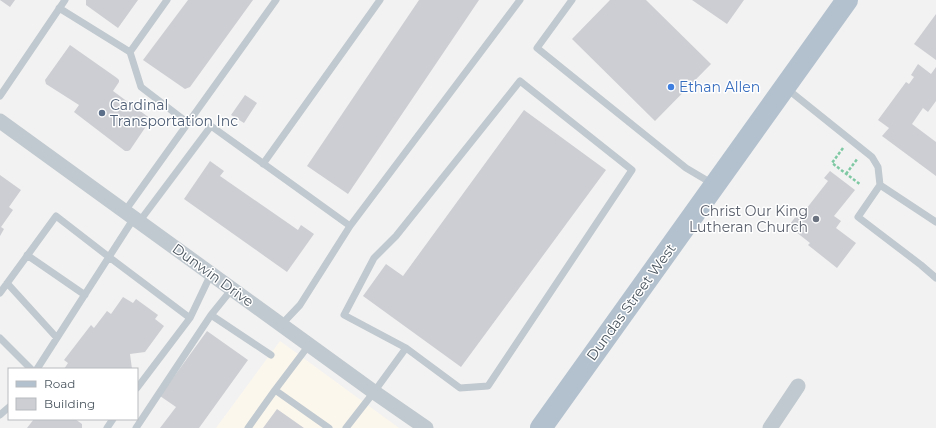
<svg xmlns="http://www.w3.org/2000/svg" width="936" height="428" viewBox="0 0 936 428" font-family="Montserrat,sans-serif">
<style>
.commercial{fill:#fcf7ed}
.building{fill:#ccced3}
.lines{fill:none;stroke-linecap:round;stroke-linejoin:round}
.path{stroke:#7ec9a3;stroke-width:2.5;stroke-dasharray:3 2;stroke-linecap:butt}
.service{stroke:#c0c9cf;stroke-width:7}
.minor{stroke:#c0c9cf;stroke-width:15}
.primary{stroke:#b3c1ce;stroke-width:22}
.shop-dot{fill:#3f7fe0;stroke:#fff;stroke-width:1.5}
.service-dot{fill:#5c6f8a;stroke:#fff;stroke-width:1.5}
.worship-dot{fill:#6b7280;stroke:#fff;stroke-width:1.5}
.labels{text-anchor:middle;stroke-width:3;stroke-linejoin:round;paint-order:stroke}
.shop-label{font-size:14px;fill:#366cbe;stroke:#fff;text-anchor:start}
.service-label{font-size:14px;fill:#4e5e75;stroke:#fff;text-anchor:start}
.worship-label{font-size:14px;fill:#5b616d;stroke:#fff;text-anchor:end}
.street-label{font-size:14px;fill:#4a555e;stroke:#fff}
</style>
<rect width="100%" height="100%" fill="#f3f2f2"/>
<path class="commercial" d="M280,341L399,428H216Z"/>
<path class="building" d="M0,0H15L10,7Z
M86,0H138L118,28L86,5Z
M188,0H253L190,87L185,89L143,60Z
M419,0H479L348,194L307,166Z
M610,0H646L711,64L655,121L572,39Z
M692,0H744L727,24Z
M936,14V60L914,44Z
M70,45L117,78L119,80V82L113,91L151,119L130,150L128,151H125L74,112L79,105L46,84L45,80Z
M918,64L931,74L936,67V101L928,112L923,108L912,124L936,142V176L882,136L889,128L878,120L906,82L909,84L914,77L911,75Z
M245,95L257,103L244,123L231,115Z
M524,110L606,170L461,367L363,296L386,264L403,276Z
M210,161L224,171L220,176L298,230L301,225L314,234L287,272L184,199Z
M830,171L855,190L834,216L841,221L836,228L856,243L837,268L808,245L810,243L791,228L792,226L790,224L800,211L803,213L828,181L824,178Z
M0,175L21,190L9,207L13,210L1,227L4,229L0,236Z
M123,297L133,303L136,299L158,315L155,319L164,326L145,352L130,354L132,369H64L68,363L64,360L91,325L94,328L107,311L111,314Z
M207,331L248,360L199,428H160L176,407L160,396Z
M277,409L304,428H263Z
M34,419H75L82,424V428H27Z"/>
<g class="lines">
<path class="path" d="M843,148L832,163L861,185
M846,174L858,158"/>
<path class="service" d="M572,0L537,48L686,168L713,184
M59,8L130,52L141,87L188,123
M130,52L167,0
M786,88L872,157L878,167L880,185L936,222
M0,96L65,0
M263,164L380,0
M880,185L858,217L921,265L936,278
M125,211L276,0
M139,222L211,126L350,226
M27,255L85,295
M7,283L57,338
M0,293L56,216L109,257L190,318
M211,315L271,355
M281,325L300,305L350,226L520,0
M0,338L31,369
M37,369L134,218
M137,388L190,318L211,274
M275,390L329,428
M0,415L9,407
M107,428L113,419
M136,428L211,315L232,289
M248,428L275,390L309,345
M346,428L374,392L406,348L460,388L488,386L632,170L520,81L396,236L374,258L344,315L406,348"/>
<path class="minor" d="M0,121L374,392L426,428
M770,428L798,386"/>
<path class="primary" d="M541,428L847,0"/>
</g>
<circle class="shop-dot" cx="671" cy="87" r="4"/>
<circle class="service-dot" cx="102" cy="113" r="4"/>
<circle class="worship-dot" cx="816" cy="219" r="4"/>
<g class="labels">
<g class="shop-label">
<text x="679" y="92">Ethan Allen</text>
</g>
<g class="service-label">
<text x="110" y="110">Cardinal<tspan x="110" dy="16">Transportation Inc</tspan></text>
</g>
<g class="worship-label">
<text x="808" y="216">Christ Our King<tspan x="808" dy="16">Lutheran Church</tspan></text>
</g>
<g class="street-label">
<text transform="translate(213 275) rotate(36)" y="5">Dunwin Drive</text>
<text transform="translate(631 302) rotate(-54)" y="5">Dundas Street West</text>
</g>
</g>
<rect x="8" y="368" width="130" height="52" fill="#ffffff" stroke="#b7bbbf"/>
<rect x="16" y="381" width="20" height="6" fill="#b3c1ce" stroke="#b7bbbf"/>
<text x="44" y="388" font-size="12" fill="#4a555e">Road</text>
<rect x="16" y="398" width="20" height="12" fill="#ccced3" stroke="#b7bbbf"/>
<text x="44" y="408" font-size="12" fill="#4a555e">Building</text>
</svg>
